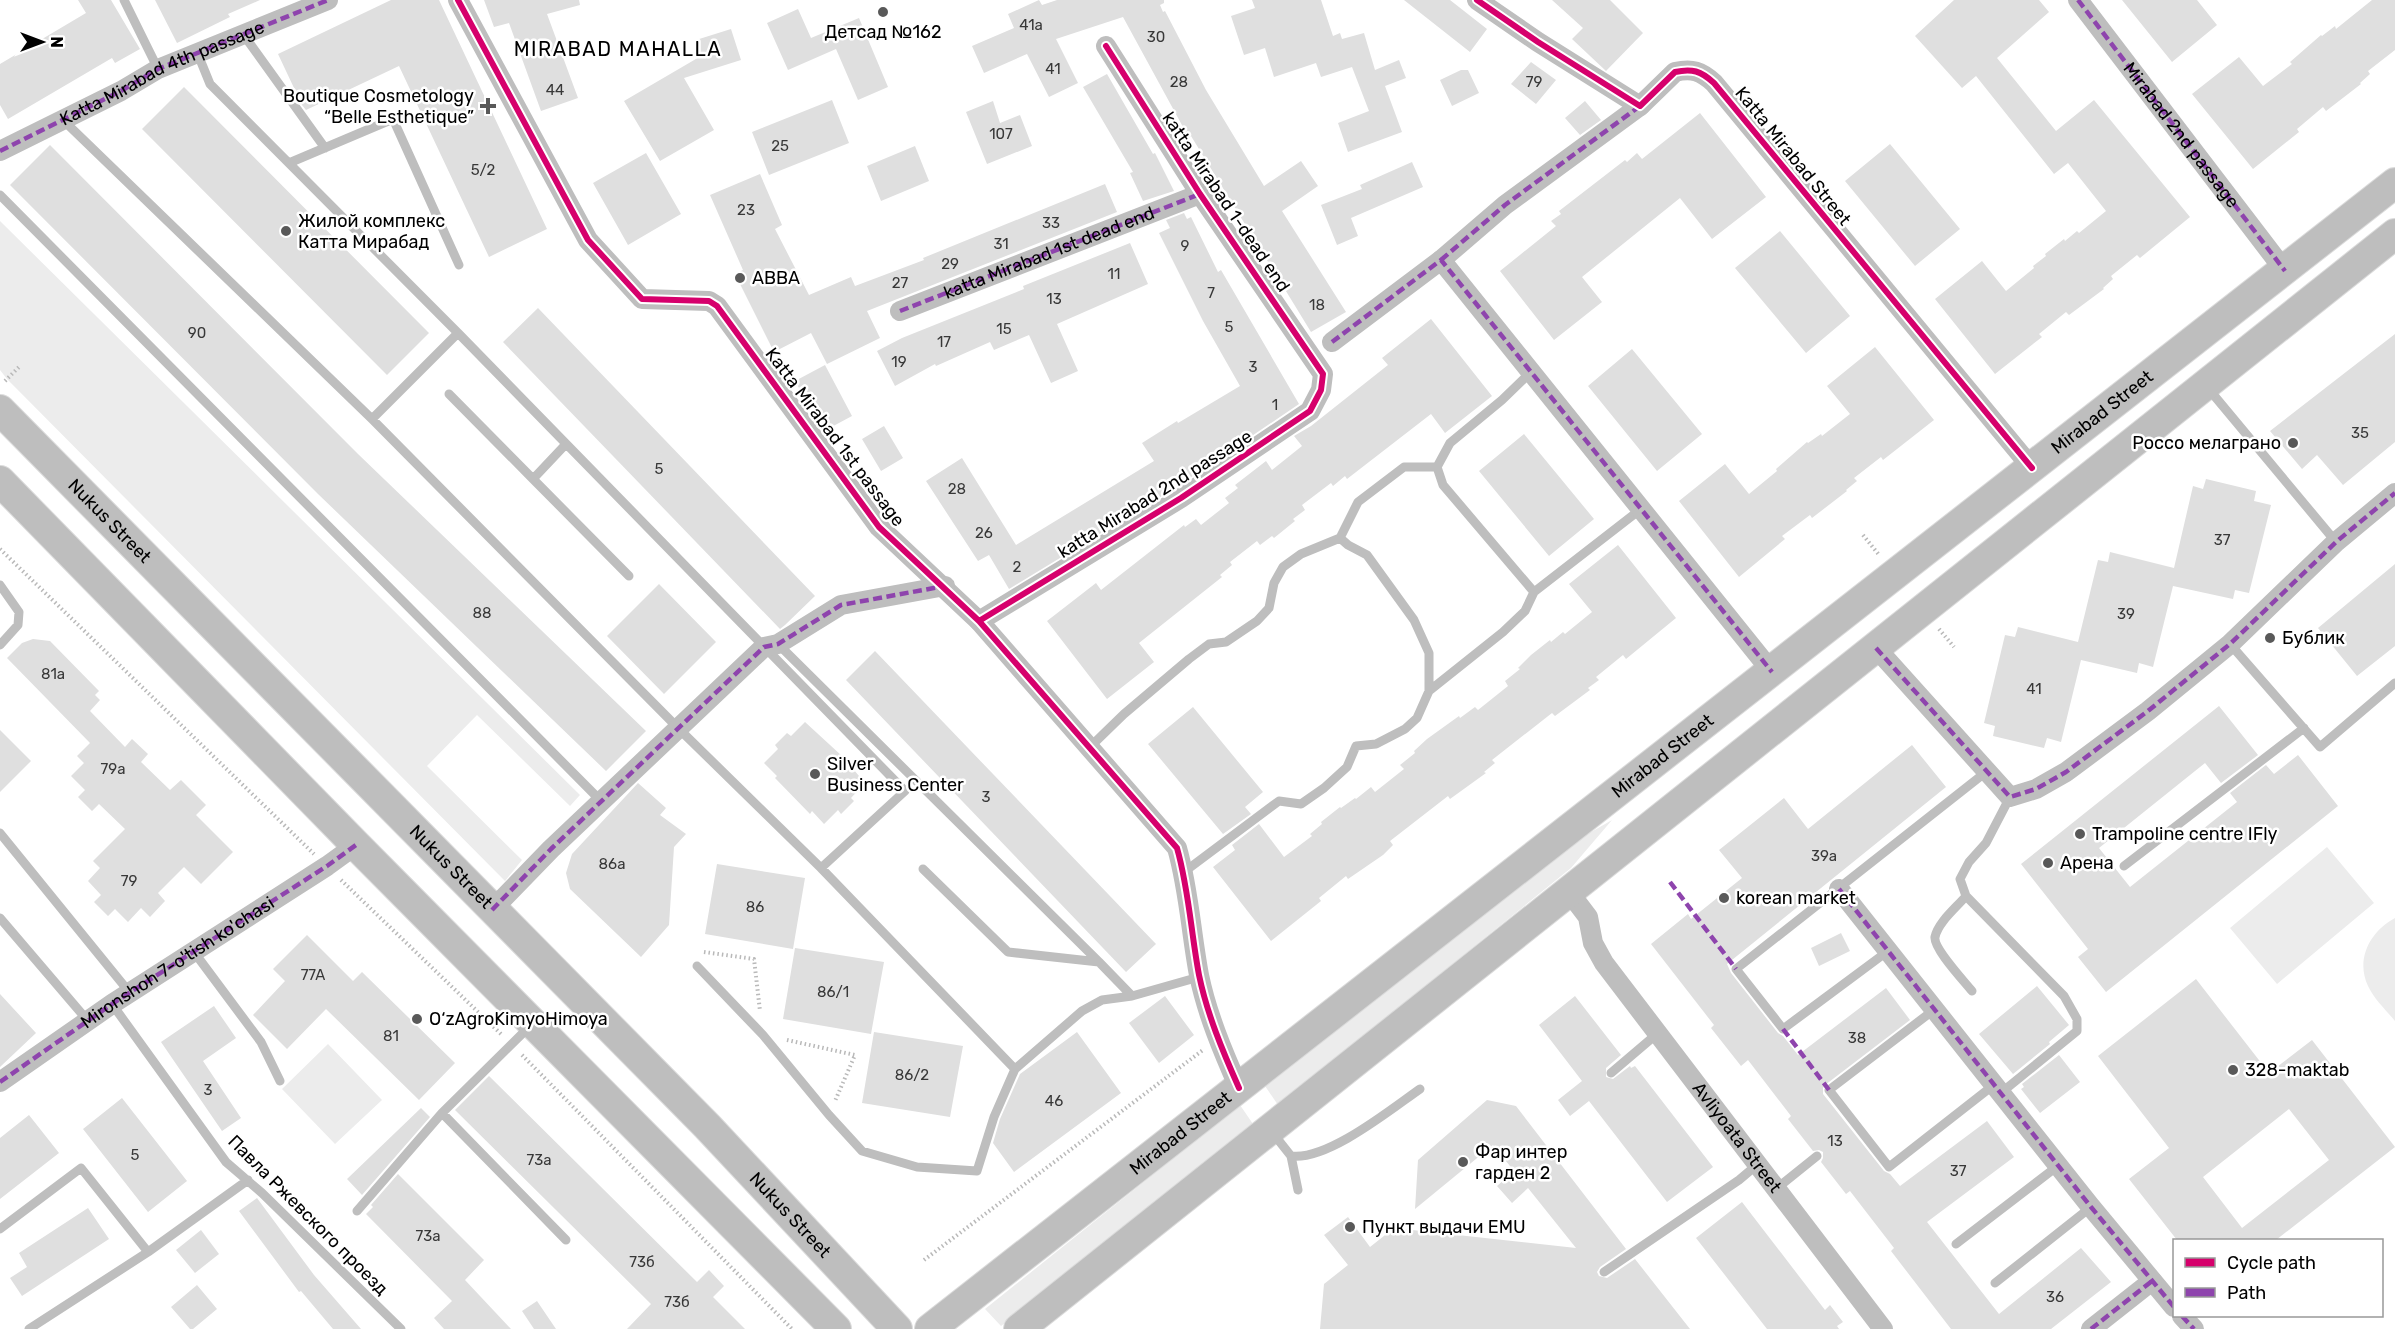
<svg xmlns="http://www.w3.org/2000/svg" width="2395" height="1329" viewBox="0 0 2395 1329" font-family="Rubik,sans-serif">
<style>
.green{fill:#ececec}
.building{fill:#dfdfdf;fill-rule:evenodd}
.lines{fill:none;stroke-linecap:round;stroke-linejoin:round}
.primary-casing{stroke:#dbdbdb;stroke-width:32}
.path{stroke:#b9b9b9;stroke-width:4;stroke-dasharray:1.5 3;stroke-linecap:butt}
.service{stroke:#bebebe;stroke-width:9}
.minor{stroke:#bebebe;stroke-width:20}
.primary{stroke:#bebebe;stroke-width:30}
.quiet{stroke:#8e44ad;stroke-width:4.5;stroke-dasharray:9 4.5;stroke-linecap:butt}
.cycleway-casing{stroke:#fff;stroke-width:10}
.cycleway{stroke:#d6006c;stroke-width:6}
.poi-dot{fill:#595959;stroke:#fff;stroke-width:2}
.labels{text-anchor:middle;stroke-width:5;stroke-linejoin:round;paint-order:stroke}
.number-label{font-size:15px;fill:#383838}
.poi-label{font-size:18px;fill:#000;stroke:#fff;text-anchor:start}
.street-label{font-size:18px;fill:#000;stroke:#fff}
.neighbourhood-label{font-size:20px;letter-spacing:1.5px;fill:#000;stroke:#fff}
</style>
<rect width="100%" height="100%" fill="#fff"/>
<path class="green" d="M0,221L580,795L570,806L477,715L427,766L522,860L505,881L7,379L0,370Z
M1612,820L1571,868L1278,1105L1265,1086L1558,851Z
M2327,847L2374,903L2277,984L2230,928Z
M2395,918V1021C2386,1010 2374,999 2368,986C2355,958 2371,931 2395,918Z
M328,1044L382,1100L335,1144L282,1089Z
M1240,1105L1253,1124L1001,1326L985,1309Z"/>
<path class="building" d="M78,0H111L140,49L115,63L112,58L8,119L0,105V64L86,13Z
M155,0H260L228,14L230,17L177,43Z
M391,0H439L547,229L489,257L399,66L306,110L302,105L278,54Z
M484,0H579L580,5L547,14L578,98L541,111L509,23L494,27Z
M1039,0L1042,5L1057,0H1164V3L1160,5L1163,12L1165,11L1206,90L1264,186L1301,161L1318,186L1282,211L1346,312L1311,332L1191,136L1189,138L1123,17L1056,39L1078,83L1049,97L1027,54L984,73L972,46L1014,28L1008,14Z
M1252,0H1321L1333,36L1340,33L1342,39L1364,33L1375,70L1399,60L1406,78L1385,86L1402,132L1348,152L1338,123L1369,111L1352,67L1321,77L1316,63L1274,77L1265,48L1244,55L1231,16L1255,8Z
M1404,0H1450L1487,29L1470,52Z
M1552,0H1610L1643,33L1606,71L1572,39L1583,28Z
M1954,0H2039L2049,12L1997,58L2056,131L2094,100L2190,217L2140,258L2137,255L2111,276L2113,279L2103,288L2104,289L2069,315L2066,312L2039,334L2042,337L1995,374L1935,299L1982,261L2006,291L2034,268L2033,266L2046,256L2045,254L2064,239L2065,241L2077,231L2079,233L2106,211L2068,163L2054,174L1976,76L1962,88L1915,36Z
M2122,0H2197L2217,25L2172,62Z
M2372,0H2395V50L2368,71L2370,74L2360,83L2361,84L2326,111L2323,107L2297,129L2299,132L2253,169L2192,94L2239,57L2263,86L2292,64L2290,62L2321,35L2322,36L2335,26L2336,29Z
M798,9L811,38L859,18L888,87L858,100L836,49L788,70L767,23Z
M731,29L741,60L684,78L714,130L660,161L624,101L701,56L696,40Z
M1531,62L1556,80L1536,104L1511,84Z
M1461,70H1468L1479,93L1452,106L1440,80Z
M1107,74L1153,154L1155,153L1174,191L1143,201L1130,173L1133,172L1083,87Z
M184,87L429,333L387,375L142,129Z
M832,100L849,143L769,175L752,132Z
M993,101L1000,123L1020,115L1032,146L987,164L966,112Z
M1585,101L1601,120L1580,135L1565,118Z
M1700,113L1766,197L1712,239L1680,198L1582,277L1602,302L1554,340L1500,271L1556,226L1551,221L1561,214L1559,211L1625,160L1627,162L1637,153L1642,159Z
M1890,144L1960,229L1915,266L1845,181Z
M50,145L358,454L646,731L606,771L318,494L10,185Z
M915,146L929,181L881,201L867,166Z
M646,153L681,214L628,245L593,183Z
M1412,162L1423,187L1351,218L1358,236L1337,245L1321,205L1362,189L1360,185Z
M760,174L782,225L775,229L809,295L851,277L855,286L924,260L923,258L1105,184L1117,212L867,311L880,338L827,364L811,333L774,352L735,274L743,270L710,195Z
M1184,213L1187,219L1191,217L1218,272L1221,270L1299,404L1175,488L1009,589L989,555L978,561L926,481L962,458L1016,545L1154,461L1142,443L1177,421L1178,423L1240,386L1203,321L1159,233L1170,228L1166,220Z
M1780,231L1850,316L1806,353L1735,268Z
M1130,243L1148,284L1057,324L1078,371L1051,383L1029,335L994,350L990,342L936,366L935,364L895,386L877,351L902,338L1024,289L1023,286Z
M538,308L815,596L785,625L780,629L503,342Z
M1431,319L1492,396L1445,433L1431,414L1347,479L1345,476L1333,486L1331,483L1302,505L1305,510L1293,519L1295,521L1274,538L1272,536L1260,545L1257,541L1230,562L1232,565L1220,575L1222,577L1139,643L1154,662L1107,699L1047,621L1096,583L1101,590L1184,525L1185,527L1196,519L1201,525L1229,503L1225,498L1238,488L1235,485L1266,461L1272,470L1302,446L1294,436L1311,426L1388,365L1382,358Z
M2395,334V442L2343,485L2317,455L2302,469L2270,431Z
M1875,347L1934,420L1883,460L1881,457L1854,478L1857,481L1846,490L1847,491L1812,518L1810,515L1782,536L1785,539L1739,577L1679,501L1725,464L1749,494L1777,471L1776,469L1807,442L1808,443L1821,434L1822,436L1850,414L1827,386Z
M1632,349L1702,434L1657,471L1588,386Z
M825,365L852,416L824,431L795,381Z
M884,426L903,458L881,471L862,439Z
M1524,434L1594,519L1549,556L1479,471Z
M2206,479L2256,491L2254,501L2271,505L2249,593L2235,590L2233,599L2173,586L2153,667L2139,663L2137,673L2081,660L2061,742L2047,738L2044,748L1993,736L1995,726L1984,723L2005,635L2015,637L2018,627L2078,642L2098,560L2108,562L2110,552L2174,568L2193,486L2203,489Z
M1618,545L1676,618L1626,659L1623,655L1596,677L1599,680L1588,688L1590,690L1555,716L1552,713L1492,760L1495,763L1484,772L1486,773L1450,799L1448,796L1390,841L1393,845L1383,855L1348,879L1346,876L1319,898L1321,901L1271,941L1213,867L1235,850L1232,845L1259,824L1284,857L1312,836L1310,834L1322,824L1321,822L1340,807L1341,808L1355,798L1356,799L1371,787L1375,792L1404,769L1400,765L1415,753L1414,751L1427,739L1459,716L1460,718L1475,707L1478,710L1508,686L1505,681L1520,669L1518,668L1531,655L1550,640L1551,642L1563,632L1565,634L1592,612L1569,584Z
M2395,564V646L2357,676L2318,628Z
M659,584L716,642L664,694L607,636Z
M33,639L50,641L99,691L95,695L100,700L90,711L125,747L132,739L148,754L141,762L170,790L181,780L206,805L196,815L233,852L201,884L184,867L158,893L165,901L150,917L141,908L128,922L115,909L108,916L94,902L101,895L88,881L100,868L93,861L125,829L99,804L92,811L78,797L85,790L71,776L84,763L77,756L90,743L7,658L22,643Z
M875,651L1156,944L1126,972L846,680Z
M2219,706L2258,755L2221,783L2205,763L2099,848L2130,887L2237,802L2230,793L2266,765L2274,774L2298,755L2338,806L2106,992L2078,957L2088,949L2021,864Z
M1193,707L1263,792L1245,807L1251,814L1223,834L1148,744Z
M805,722L842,756L865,783L851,798L854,801L841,814L838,810L824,824L812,811L810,814L775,778L777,776L764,763L778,749L775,745L787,733L791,736Z
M0,730L31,761L0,792Z
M1912,745L1946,787L1727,964L1731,973L1778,1033L1783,1036L1798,1055L1886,988L1910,1020L1825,1085L1823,1088V1094L1884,1171L1890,1174L1900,1186L1987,1121L2014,1157L1927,1222L1999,1314L2081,1248L2111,1282L2051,1329H1951L1891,1251L1894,1248L1850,1191L1846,1194L1821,1162L1823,1158V1152L1819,1150L1813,1151L1788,1119L1791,1116L1748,1060L1741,1066L1711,1028L1714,1025L1651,944L1688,914L1691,919L1742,878L1719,850L1784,798L1808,829Z
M638,783L666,808L660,815L686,834L674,847L669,925L641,957L570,889L566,873L572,854Z
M717,864L805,878L793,949L705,934Z
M1841,933L1850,951L1819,966L1811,948Z
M307,935L353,981L362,972L455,1063L419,1100L326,1009L287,1049L253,1015L285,981L273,969Z
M795,948L884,962L871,1034L783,1019Z
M2196,979L2269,1073L2312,1040L2395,1147L2276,1240H2177L2129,1179L2169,1148L2098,1056ZM2289,1109L2329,1160L2242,1228L2203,1177Z
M2037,986L2069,1025L2049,1042L2050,1044L2013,1074L1979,1034Z
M0,994L36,1033L0,1067Z
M1165,996L1194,1035L1159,1063L1129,1023Z
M1575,996L1621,1055L1606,1068V1077L1613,1079L1630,1066L1631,1068L1635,1066L1713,1167L1667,1202L1589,1101L1570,1116L1558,1100L1582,1081L1539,1025Z
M214,1006L236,1038L203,1061L241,1118L222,1131L161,1042Z
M874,1032L963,1046L950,1117L862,1103Z
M1077,1032L1121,1093L1014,1172L993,1143L1000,1119L1020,1074Z
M2059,1055L2080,1082L2040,1113L2021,1089L2024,1087L2022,1084Z
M489,1076L697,1282L709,1270L724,1286L713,1297L745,1329H627L651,1304L455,1110Z
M122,1098L187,1181L148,1212L83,1129Z
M1487,1100L1516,1106L1626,1249L1600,1267L1597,1272L1599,1276L1607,1278L1635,1259L1690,1329H1320L1324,1284L1348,1265L1324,1235L1348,1217L1370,1247L1394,1228L1576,1248L1528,1188L1512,1203L1497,1186L1514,1171L1493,1145L1415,1209L1418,1160Z
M421,1108L430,1117L362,1195L347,1179Z
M29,1115L59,1153L0,1199V1138Z
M398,1174L484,1260L465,1280L511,1329H444L434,1318L452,1301L366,1214L373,1207L371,1205Z
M257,1198L314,1275L361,1329H333L301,1291L299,1292L239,1211Z
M1742,1202L1825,1310L1830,1305L1843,1322L1837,1326L1839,1329H1767L1696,1238Z
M88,1208L109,1239L22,1296L10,1278L27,1267L19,1253Z
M201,1230L219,1254L195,1273L176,1250Z
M197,1285L217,1309L193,1329H190L171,1307Z
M537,1301L556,1329H534L522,1311Z"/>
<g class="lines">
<defs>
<g id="primary">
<path id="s3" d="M0,410L707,1126L897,1329"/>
<path d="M0,481L356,845L836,1329"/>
<path id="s4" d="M930,1329L2395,183"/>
<path d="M1019,1329L2395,234"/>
</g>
</defs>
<use href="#primary" class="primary-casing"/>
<path class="path" d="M5,381L20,366
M1863,535L1880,556
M0,549L314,854
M1939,629L1954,647
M341,880L502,1035
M704,952L754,959L760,1011
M787,1040L855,1055L835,1101
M522,1055L792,1329
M924,1260L1203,1050"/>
<path class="service" d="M124,0L158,69
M243,34L325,148
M197,52L210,84L458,333
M63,120L372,419L679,729L821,868L1015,1069L1082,1011L1102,1000L1132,996L1199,977
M289,163L393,119L459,265
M0,195L601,801
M1531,372L1502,400L1450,443L1437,467L1443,485L1534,592
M2207,387L2336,542
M449,394L533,479
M372,419L458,333L905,791L821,868
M566,444L533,479L629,576
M1340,538L1348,545L1367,555L1414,620L1429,653V691
M0,585L19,612L18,625L0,645
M778,644L1099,962
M2230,644L2320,747L2395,683
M1090,747L1124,714L1189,659L1209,644L1226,642L1257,621L1269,608L1274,583L1283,567L1301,554L1340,538L1358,502L1404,467H1437
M0,833L130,993
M2124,866L2304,728
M923,869L1008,952L1099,962L1132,996
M1184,872L1279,801L1301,804L1324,788L1347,767L1356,746L1376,744L1405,729L1417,718L1429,691L1503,632L1525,611L1534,592L1641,509
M1966,896C1957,907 1938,922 1935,937C1933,948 1964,981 1972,991
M0,918L88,1021
M1888,951L1783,1029L1736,969L1986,772
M194,952L261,1042L280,1081
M697,966L763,1035L829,1115L862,1151L917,1167L977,1171L994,1117L1015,1069
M112,1004L226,1162L262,1193L401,1329
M1935,1009L1829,1090L1889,1167L1995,1084
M1611,1073L1658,1033
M2002,1092L2077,1031V1019L2064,996L1966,896L1960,879L1969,862L1986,843L2010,797
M442,1113L566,1240
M1272,1132L1291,1156C1327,1161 1390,1110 1420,1089
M1291,1156L1298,1190
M1776,1189L1817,1156
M357,1211L442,1113L529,1027
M0,1229L81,1168L148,1252
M1956,1244L2059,1165
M1604,1272L1739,1180L1758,1164
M1995,1283L2091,1207
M29,1329L148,1252L248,1180"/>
<g class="minor">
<path d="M458,0L588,240L642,299L709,301L717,306L879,527L979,621L1177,848C1189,890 1191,933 1199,975C1207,1014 1223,1052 1239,1088"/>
<path d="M1477,0L1538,42L1640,106L1675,72C1692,68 1701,71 1714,83L2032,468"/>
<path d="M2078,0L2285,271"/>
<path d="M0,151L121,91L158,69L328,0"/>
<path d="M1441,260L1505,205L1640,106"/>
<path id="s1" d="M900,311L1200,194"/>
<path d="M1332,342L1441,260L1772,672"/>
<path d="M979,621L1181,498L1310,411L1321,390L1323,374L1200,194L1106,46"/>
<path d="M1876,648L2010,797L2036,789L2066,772L2148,711L2230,644L2336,542L2395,493"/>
<path d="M1839,889L2091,1207L2174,1307"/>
<path id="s2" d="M1569,892L1588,917L1593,943L1604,963L1883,1329"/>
<path d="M492,910L551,849L764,647L778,644L841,605L945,586"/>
<path d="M0,1082L112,1004L327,866L356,845"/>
<path d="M2182,1316L2194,1329"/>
<path d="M2091,1329L2152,1281"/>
</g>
<use href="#primary" class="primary"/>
<g class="quiet">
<path id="s5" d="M2078,0L2285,271"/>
<path id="s6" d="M0,151L121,91L158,69L328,0"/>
<path d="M1441,260L1505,205L1640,106"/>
<path d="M900,311L1200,194"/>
<path d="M1332,342L1441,260L1772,672"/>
<path d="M1876,648L2010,797L2036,789L2066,772L2148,711L2230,644L2336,542L2395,493"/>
<path d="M1670,882L1736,969"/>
<path d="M1839,889L2091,1207L2174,1307"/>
<path d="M492,910L551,849L764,647L778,644L841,605L945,586"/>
<path d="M1783,1029L1829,1090"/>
<path id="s7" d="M0,1082L112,1004L327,866L356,845"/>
<path d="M2182,1316L2194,1329"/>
<path d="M2091,1329L2152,1281"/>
</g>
<defs>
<path id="cycleway" d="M458,0L588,240L642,299L709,301L717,306L879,527L979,621L1177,848C1189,890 1191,933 1199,975C1207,1014 1223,1052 1239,1088
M1477,0L1538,42L1640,106L1675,72C1692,68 1701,71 1714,83L2032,468
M979,621L1181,498L1310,411L1321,390L1323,374L1200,194L1106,46"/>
</defs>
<use href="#cycleway" class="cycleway-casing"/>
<use href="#cycleway" class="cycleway"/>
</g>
<g class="poi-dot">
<circle cx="883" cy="12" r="6"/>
<path d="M485 97h6v6h6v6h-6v6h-6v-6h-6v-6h6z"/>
<circle cx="286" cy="231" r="6"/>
<circle cx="740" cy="278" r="6"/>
<circle cx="2293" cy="443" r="6"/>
<circle cx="2270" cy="638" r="6"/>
<circle cx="815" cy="774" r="6"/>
<circle cx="2080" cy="834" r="6"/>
<circle cx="2048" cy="863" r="6"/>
<circle cx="1724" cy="898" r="6"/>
<circle cx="417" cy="1019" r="6"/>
<circle cx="2233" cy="1070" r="6"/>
<circle cx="1463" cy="1162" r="6"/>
<circle cx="1350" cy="1227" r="6"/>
</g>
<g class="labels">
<g class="number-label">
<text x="1031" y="30">41a</text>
<text x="1156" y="42">30</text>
<text x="1053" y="74">41</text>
<text x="1179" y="87">28</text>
<text x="1534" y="87">79</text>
<text x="555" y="95">44</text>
<text x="1001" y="139">107</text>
<text x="780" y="151">25</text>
<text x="483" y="175">5/2</text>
<text x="746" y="215">23</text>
<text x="1051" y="228">33</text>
<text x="1001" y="249">31</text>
<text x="1185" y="251">9</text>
<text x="950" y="269">29</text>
<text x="1114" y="279">11</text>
<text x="900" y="288">27</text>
<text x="1211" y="298">7</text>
<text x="1054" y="304">13</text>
<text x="1317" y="310">18</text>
<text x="1229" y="332">5</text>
<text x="1004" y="334">15</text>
<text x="197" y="338">90</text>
<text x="944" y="347">17</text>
<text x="899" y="367">19</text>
<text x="1253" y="372">3</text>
<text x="1275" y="410">1</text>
<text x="2360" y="438">35</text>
<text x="659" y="474">5</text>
<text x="957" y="494">28</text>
<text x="984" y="538">26</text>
<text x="2222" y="545">37</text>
<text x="1017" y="572">2</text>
<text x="482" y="618">88</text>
<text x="2126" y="619">39</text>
<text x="53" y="679">81а</text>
<text x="2034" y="694">41</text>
<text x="113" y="774">79а</text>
<text x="986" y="802">3</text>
<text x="1824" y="861">39а</text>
<text x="612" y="869">86a</text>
<text x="129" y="886">79</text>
<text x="755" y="912">86</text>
<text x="313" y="980">77A</text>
<text x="833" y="997">86/1</text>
<text x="391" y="1041">81</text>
<text x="1857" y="1043">38</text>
<text x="912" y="1080">86/2</text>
<text x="208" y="1095">3</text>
<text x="1054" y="1106">46</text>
<text x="1835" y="1146">13</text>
<text x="135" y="1160">5</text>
<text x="539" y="1165">73a</text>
<text x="1958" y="1176">37</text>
<text x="428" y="1241">73a</text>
<text x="642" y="1267">73б</text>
<text x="2055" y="1302">36</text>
<text x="677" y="1307">73б</text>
</g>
<g class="poi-label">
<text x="883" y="38" text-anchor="middle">Детсад №162</text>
<text x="474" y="102" text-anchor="end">Boutique Cosmetology<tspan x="474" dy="21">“Belle Esthetique”</tspan></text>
<text x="298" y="227">Жилой комплекс<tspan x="298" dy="21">Катта Мирабад</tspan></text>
<text x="752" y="284">ABBA</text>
<text x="2281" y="449" text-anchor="end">Россо мелаграно</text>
<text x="2282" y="644">Бублик</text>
<text x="827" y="770">Silver<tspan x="827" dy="21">Business Center</tspan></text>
<text x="2092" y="840">Trampoline centre IFly</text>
<text x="2060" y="869">Арена</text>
<text x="1736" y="904">korean market</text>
<text x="429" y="1025">O‘zAgroKimyoHimoya</text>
<text x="2245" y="1076">328-maktab</text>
<text x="1475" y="1158">Фар интер<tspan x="1475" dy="21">гарден 2</tspan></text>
<text x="1362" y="1233">Пункт выдачи EMU</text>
</g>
<g class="street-label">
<text dy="6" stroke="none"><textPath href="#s6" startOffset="180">Katta Mirabad 4th passage</textPath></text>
<text dy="6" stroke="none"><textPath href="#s5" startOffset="170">Mirabad 2nd passage</textPath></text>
<text transform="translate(1793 156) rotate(51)" y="6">Katta Mirabad Street</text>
<text transform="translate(1226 202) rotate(56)" y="6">katta Mirabad 1-dead end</text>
<text dy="6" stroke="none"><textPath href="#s1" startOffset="160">katta Mirabad 1st dead end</textPath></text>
<text dy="6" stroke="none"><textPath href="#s4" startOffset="1488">Mirabad Street</textPath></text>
<text transform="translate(835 437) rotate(53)" y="6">Katta Mirabad 1st passage</text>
<text transform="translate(1155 494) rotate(-32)" y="6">katta Mirabad 2nd passage</text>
<text dy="6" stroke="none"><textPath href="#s3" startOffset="156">Nukus Street</textPath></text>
<text dy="6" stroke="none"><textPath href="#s4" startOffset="930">Mirabad Street</textPath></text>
<text dy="6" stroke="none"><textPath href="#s3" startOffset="642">Nukus Street</textPath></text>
<text dy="6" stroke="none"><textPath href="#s7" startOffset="214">Mironshoh 7-o'tish ko'chasi</textPath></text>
<text dy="6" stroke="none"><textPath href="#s4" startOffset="318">Mirabad Street</textPath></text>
<text dy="6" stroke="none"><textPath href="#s2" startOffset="300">Avliyoata Street</textPath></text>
<text transform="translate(308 1215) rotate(45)" y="6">Павла Ржевского проезд</text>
<text dy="6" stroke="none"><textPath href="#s3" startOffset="1128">Nukus Street</textPath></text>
</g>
<g class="neighbourhood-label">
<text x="618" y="56">MIRABAD MAHALLA</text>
</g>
</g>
<rect x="2173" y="1239" width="210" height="78" fill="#ffffff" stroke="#999999" stroke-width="1.5"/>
<rect x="2185" y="1258" width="30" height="9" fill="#d6006c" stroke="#999999" stroke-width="1.5"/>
<text x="2227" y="1269" font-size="18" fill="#000000">Cycle path</text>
<rect x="2185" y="1288" width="30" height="9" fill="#8e44ad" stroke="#999999" stroke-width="1.5"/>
<text x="2227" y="1299" font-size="18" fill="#000000">Path</text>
<g transform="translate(42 42) rotate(90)" stroke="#ffffff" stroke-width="4.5" paint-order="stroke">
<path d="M0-4.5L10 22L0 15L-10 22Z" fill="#000000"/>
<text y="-9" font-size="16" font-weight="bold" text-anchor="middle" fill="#000000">N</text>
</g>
</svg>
